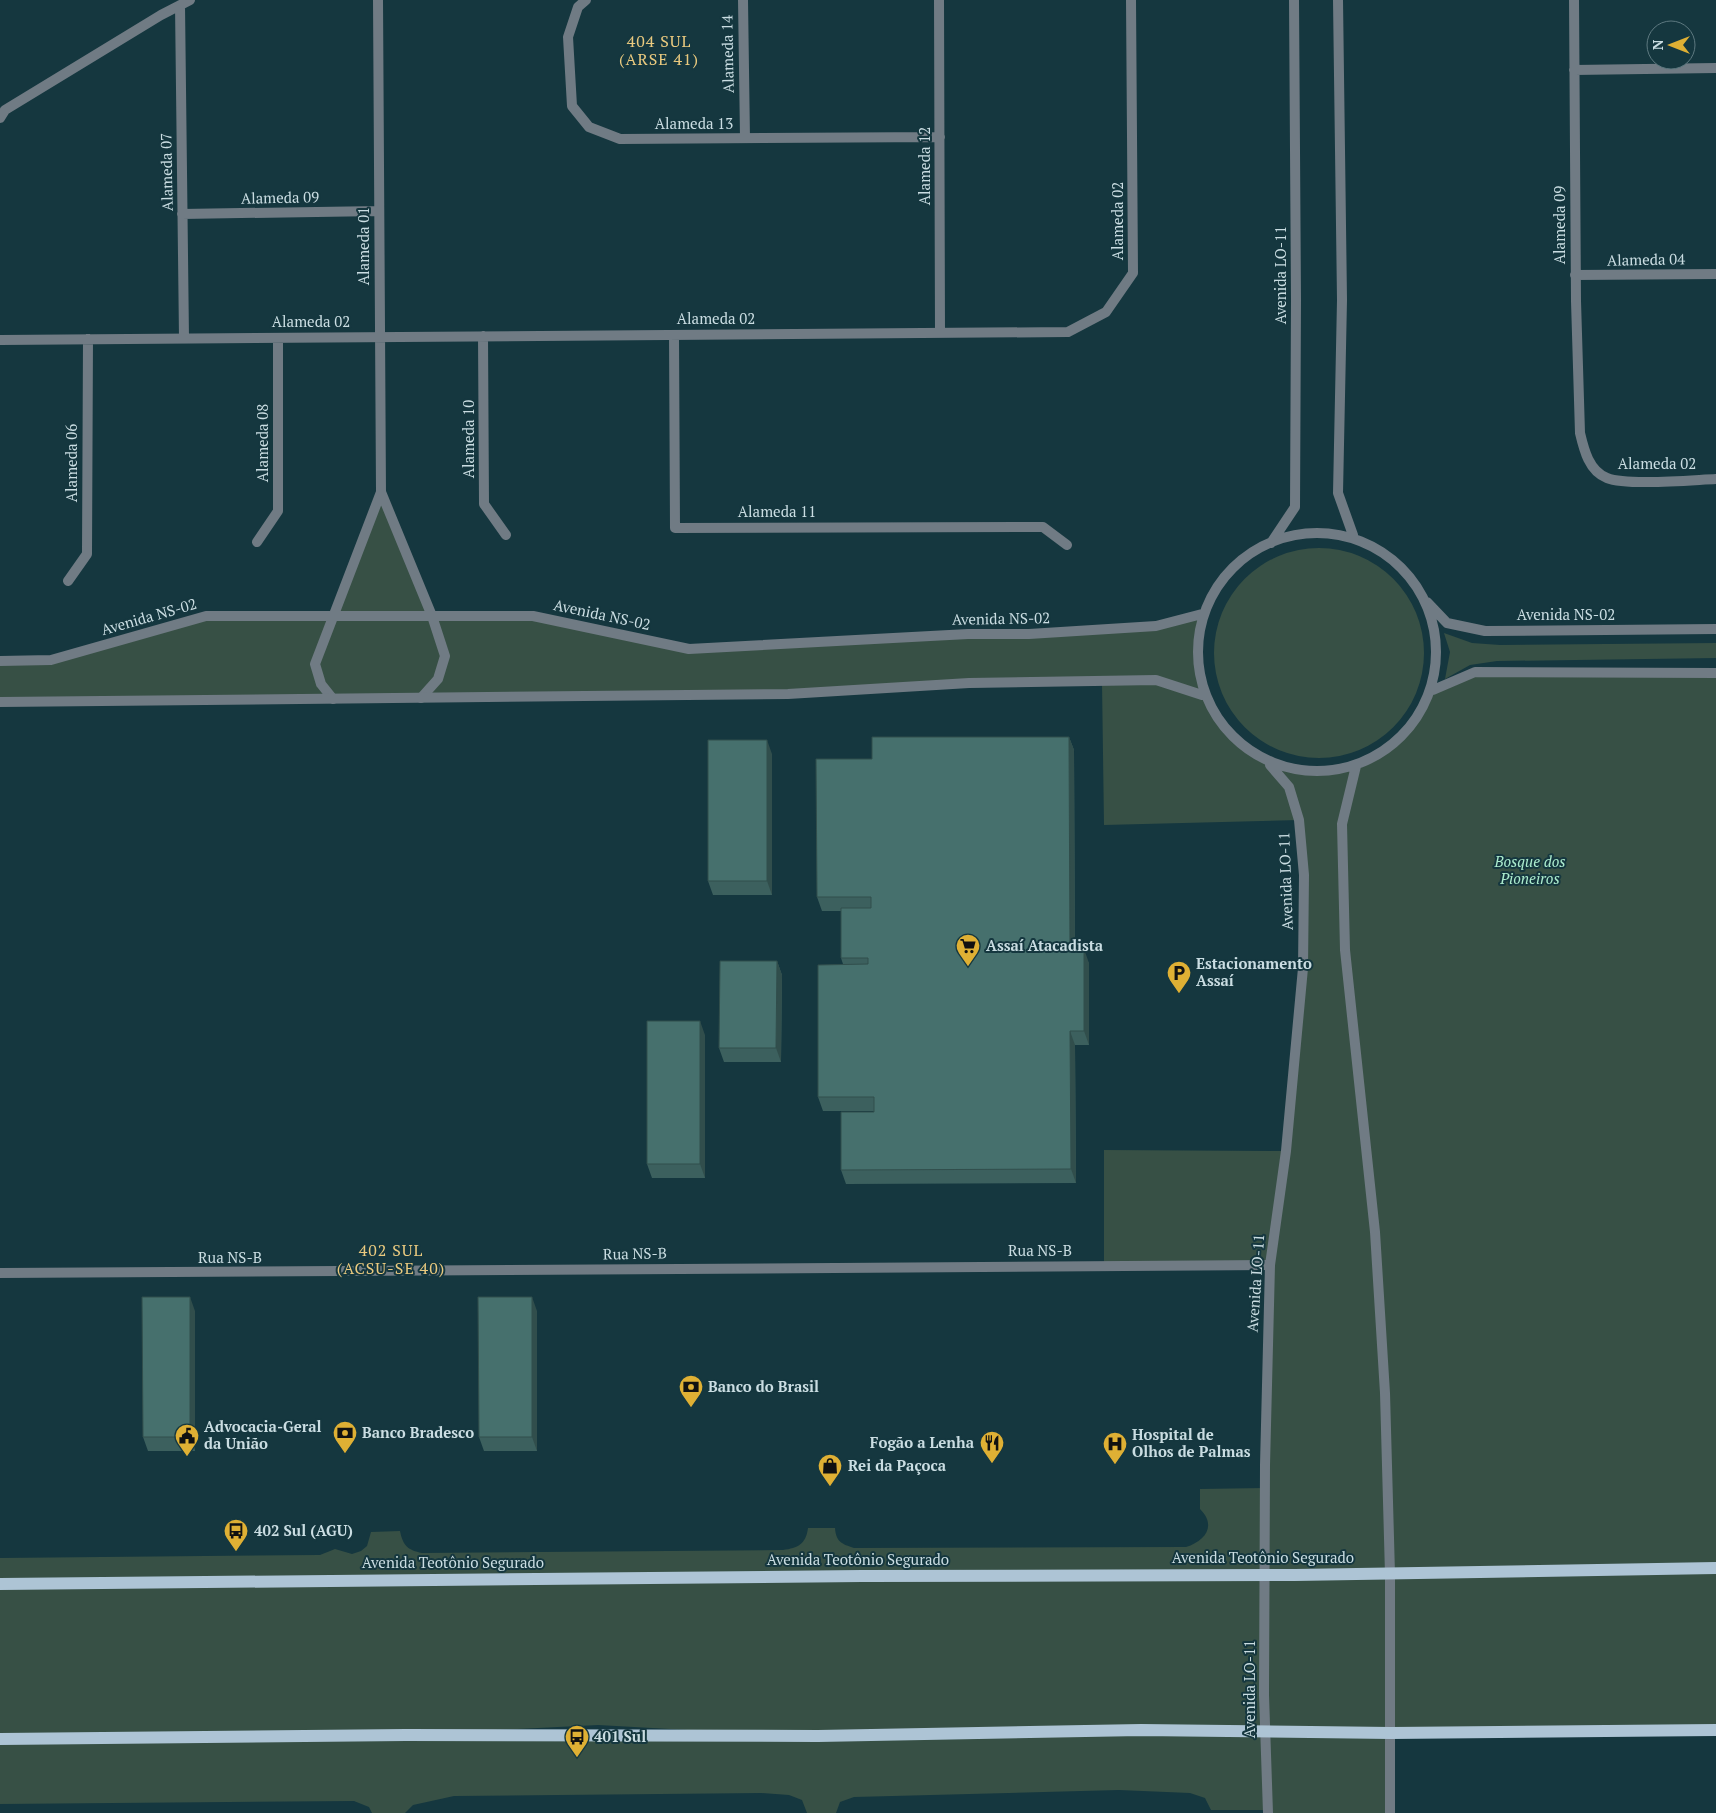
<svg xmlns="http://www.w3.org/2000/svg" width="1716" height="1813" viewBox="0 0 1716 1813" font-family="'PT Serif',serif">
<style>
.green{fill:#375045;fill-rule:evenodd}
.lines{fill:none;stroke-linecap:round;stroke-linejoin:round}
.minor{stroke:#707b84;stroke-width:10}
.tertiary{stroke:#707b84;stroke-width:10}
.primary{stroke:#adc4d5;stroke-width:12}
.wall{fill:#3c605e}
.shaded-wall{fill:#314e4c}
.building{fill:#46706d;stroke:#314e4c}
.labels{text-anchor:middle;stroke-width:4;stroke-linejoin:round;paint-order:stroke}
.street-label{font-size:15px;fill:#cadde2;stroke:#15373f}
.park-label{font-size:15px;font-style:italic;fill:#acecce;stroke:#15373f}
.poi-label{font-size:15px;font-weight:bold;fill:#cadde2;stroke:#15373f;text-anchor:start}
.neighbourhood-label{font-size:16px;letter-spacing:1px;fill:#eaca7f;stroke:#15373f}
</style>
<rect width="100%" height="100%" fill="#15373f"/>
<path class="green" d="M381,492L432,616H533L689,649L1156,626L1202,614V695L1234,737L1270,765L1319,770L1356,766L1394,743L1433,690L1475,672L1716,673V1731L1392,1733L1390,1813H1268V1810H1211L1205,1798L1190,1793L1119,1790L854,1797L840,1802L836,1813H807L802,1800L789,1795L761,1793L454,1796L413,1805L405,1813H372L369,1807L354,1801L0,1804V1558L320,1555L335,1549L352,1554L361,1551L367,1546L371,1532L400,1531C403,1546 408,1550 422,1553L783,1550C798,1548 806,1544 808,1528H835C836,1542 842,1544 854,1548L1186,1547C1205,1541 1217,1526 1200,1509V1489L1265,1488L1270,1265H1104V1150L1284,1151L1303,968L1299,820L1104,825L1102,683L788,694L0,702V661L51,660L206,616H333ZM598,1725L779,1735L415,1734Z
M1214 653a105 105 0 1 1 210 0a105 105 0 1 1-210 0Z
M1444,633L1472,643L1500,645L1716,643V658L1497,661L1470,665L1445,679L1450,652Z"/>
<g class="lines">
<path class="minor" d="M586,0L578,7L568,37L572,106L589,127L620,139L940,137
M743,0L745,138
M939,0L940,333
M1574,0L1576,301L1580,433C1584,450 1589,471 1607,478C1627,486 1692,480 1716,479
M180,5L184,338
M1574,70L1716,68
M0,118L5,110L161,15L190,0
M182,214L379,211
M1575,275L1716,274
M674,335L675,528L1043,527L1067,545
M483,336L484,504L506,535
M0,340L1068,332L1106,312L1133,273L1131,0
M381,492L432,616L445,656L438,679L421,698
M257,542L278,511V338
M68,581L87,554L88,339
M333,699L321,684L315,664L381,492L378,0
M0,1273C423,1273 847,1266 1270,1265"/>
<path class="tertiary" d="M1338,0L1342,300L1338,493L1353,535
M1198 652a119 119 0 1 1 238 0a119 119 0 1 1-238 0Z
M1271,543L1295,507L1296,300L1294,0
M1427,602L1447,623L1485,631L1716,629
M0,661L51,660L206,616H533L689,649L968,634H1029L1156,626L1202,614
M1433,690L1475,672L1716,673
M0,702L788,694L969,683L1156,680L1202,695
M1356,766L1342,824L1345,950L1375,1232L1385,1393L1390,1574V1813
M1268,1813L1264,1695L1265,1465L1270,1265L1286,1151L1303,968L1304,875L1299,820L1289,787L1270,765"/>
<path class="primary" d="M0,1584L862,1576L1295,1575L1716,1568
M0,1739L406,1735L818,1736L1141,1730L1391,1733L1716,1730"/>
</g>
<path class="wall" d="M1069,737L1074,750L1075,949L1089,963V1045H1075L1076,1183L846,1184L841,1170L874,1111H823L818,1097L843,964L841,958V911H822L817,897L872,759Z
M772,754V895H713L708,881Z
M777,961L782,975L781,1062H724L719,1048Z
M705,1035V1178H652L647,1164Z
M195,1311V1451H148L143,1437Z
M537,1311V1451H484L479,1437Z"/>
<path class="shaded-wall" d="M1069,737L1074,750L1075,963L1070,949Z
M767,740L772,754V895L767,881Z
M1084,949L1089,963V1045L1084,1031Z
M777,961L782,975L781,1062L776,1048Z
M700,1021L705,1035V1178L700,1164Z
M1070,1031L1075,1045L1076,1183L1071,1169Z
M190,1297L195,1311V1451L190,1437Z
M532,1297L537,1311V1451L532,1437Z"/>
<path class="building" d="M872,737H1069L1070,949H1084V1031H1070L1071,1169L841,1170V1112H874V1097H818V965L868,964V958H841V908H871V897H817L816,759H872Z
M708,740H767V881H708Z
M720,961H777L776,1048H719Z
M647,1021H700V1164H647Z
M142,1297H190V1437H143Z
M478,1297H532V1437H479Z"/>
<defs>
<symbol id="supermarket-pin" viewBox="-11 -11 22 30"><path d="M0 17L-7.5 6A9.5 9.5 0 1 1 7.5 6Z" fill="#dfb034" stroke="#15373f"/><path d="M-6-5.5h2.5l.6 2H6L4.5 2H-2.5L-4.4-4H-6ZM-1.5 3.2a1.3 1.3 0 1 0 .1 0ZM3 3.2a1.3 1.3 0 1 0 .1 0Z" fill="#111"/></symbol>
<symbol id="parking-pin" viewBox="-11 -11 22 30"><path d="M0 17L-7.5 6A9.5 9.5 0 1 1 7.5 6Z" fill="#dfb034" stroke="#15373f"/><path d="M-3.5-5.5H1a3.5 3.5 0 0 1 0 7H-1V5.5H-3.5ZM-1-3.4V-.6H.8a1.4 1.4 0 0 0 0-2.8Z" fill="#111"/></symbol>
<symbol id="bank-pin" viewBox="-11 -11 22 30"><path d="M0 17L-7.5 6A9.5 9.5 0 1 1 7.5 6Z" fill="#dfb034" stroke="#15373f"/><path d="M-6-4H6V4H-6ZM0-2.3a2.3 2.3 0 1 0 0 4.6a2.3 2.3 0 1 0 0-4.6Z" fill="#111"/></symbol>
<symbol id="civic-pin" viewBox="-11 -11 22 30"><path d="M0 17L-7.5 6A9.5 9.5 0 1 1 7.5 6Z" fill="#dfb034" stroke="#15373f"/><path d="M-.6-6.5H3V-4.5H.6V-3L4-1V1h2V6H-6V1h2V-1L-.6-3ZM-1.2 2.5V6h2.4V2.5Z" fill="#111"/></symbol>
<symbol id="restaurant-pin" viewBox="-11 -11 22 30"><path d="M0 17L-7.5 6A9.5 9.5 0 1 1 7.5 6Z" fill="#dfb034" stroke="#15373f"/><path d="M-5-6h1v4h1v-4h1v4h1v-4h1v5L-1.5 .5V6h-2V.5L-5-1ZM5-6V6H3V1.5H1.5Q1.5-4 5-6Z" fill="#111"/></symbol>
<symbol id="hospital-pin" viewBox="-11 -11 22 30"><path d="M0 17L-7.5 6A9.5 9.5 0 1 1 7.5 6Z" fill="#dfb034" stroke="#15373f"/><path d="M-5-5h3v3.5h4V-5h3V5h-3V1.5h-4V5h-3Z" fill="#111"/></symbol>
<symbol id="shop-pin" viewBox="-11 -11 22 30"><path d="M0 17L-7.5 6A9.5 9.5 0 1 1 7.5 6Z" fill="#dfb034" stroke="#15373f"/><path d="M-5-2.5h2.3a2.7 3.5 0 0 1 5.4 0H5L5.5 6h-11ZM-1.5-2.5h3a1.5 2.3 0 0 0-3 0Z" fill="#111"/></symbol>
<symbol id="bus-pin" viewBox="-11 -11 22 30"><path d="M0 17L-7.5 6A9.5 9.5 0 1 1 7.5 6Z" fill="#dfb034" stroke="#15373f"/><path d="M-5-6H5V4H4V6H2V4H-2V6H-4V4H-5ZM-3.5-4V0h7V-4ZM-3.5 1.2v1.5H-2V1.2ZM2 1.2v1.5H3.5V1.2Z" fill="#111"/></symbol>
</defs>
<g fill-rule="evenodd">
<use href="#supermarket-pin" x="954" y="932" width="28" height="38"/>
<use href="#parking-pin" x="1165" y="959" width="28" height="38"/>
<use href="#bank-pin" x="677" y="1373" width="28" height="38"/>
<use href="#bank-pin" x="331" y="1419" width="28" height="38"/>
<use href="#civic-pin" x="173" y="1422" width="28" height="38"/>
<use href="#restaurant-pin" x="978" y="1429" width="28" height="38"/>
<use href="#hospital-pin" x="1101" y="1430" width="28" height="38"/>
<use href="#shop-pin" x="816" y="1452" width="28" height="38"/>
<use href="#bus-pin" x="222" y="1517" width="28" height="38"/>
<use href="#bus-pin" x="563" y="1723" width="28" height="38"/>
</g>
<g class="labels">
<g class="street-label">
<text transform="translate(728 54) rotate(-91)" y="5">Alameda 14</text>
<text x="694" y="129">Alameda 13</text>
<text transform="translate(925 166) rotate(-90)" y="5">Alameda 12</text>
<text transform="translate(167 172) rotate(-91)" y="5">Alameda 07</text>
<text transform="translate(280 198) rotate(-1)" y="5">Alameda 09</text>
<text transform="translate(1118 221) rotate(-90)" y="5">Alameda 02</text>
<text transform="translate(1560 225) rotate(-90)" y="5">Alameda 09</text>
<text transform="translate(364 246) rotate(-90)" y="5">Alameda 01</text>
<text transform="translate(1646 260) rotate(-1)" y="5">Alameda 04</text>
<text transform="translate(1281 275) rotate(-90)" y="5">Avenida LO-11</text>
<text x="716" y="324">Alameda 02</text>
<text x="311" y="327">Alameda 02</text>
<text transform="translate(469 439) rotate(-90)" y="5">Alameda 10</text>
<text transform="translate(263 443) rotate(-90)" y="5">Alameda 08</text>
<text transform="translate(72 463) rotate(-90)" y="5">Alameda 06</text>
<text x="1657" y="469">Alameda 02</text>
<text x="777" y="517">Alameda 11</text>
<text transform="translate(602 615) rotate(12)" y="5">Avenida NS-02</text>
<text x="1566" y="620">Avenida NS-02</text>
<text transform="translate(149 617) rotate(-16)" y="5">Avenida NS-02</text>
<text transform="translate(1001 619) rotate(-1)" y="5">Avenida NS-02</text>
<text transform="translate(1286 881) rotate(-92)" y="5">Avenida LO-11</text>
<text x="1040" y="1256">Rua NS-B</text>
<text transform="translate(635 1254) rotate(-1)" y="5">Rua NS-B</text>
<text x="230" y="1263">Rua NS-B</text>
<text transform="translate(1256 1283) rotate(-86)" y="5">Avenida LO-11</text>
<text x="1263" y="1563">Avenida Teotônio Segurado</text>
<text x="858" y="1565">Avenida Teotônio Segurado</text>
<text x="453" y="1568">Avenida Teotônio Segurado</text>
<text transform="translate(1250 1689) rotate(-90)" y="5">Avenida LO-11</text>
</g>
<g class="park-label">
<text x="1530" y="867">Bosque dos<tspan x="1530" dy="17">Pioneiros</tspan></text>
</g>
<g class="poi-label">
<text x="986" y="951">Assaí Atacadista</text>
<text x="1196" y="969">Estacionamento<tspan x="1196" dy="17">Assaí</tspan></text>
<text x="708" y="1392">Banco do Brasil</text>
<text x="204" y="1432">Advocacia-Geral<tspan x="204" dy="17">da União</tspan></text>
<text x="362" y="1438">Banco Bradesco</text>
<text x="1132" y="1440">Hospital de<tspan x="1132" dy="17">Olhos de Palmas</tspan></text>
<text x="974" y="1448" text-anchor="end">Fogão a Lenha</text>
<text x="848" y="1471">Rei da Paçoca</text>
<text x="254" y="1536">402 Sul (AGU)</text>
<text x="594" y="1742">401 Sul</text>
</g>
<g class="neighbourhood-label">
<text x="659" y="47">404 SUL<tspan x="659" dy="18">(ARSE 41)</tspan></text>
<text x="391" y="1256">402 SUL<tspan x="391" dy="18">(ACSU-SE 40)</tspan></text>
</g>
</g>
<g transform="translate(1671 45) rotate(270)"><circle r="24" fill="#15373f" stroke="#5d7980"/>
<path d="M0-4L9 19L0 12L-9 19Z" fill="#dfb034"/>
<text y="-8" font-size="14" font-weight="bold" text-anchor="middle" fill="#cadde2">N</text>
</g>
</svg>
